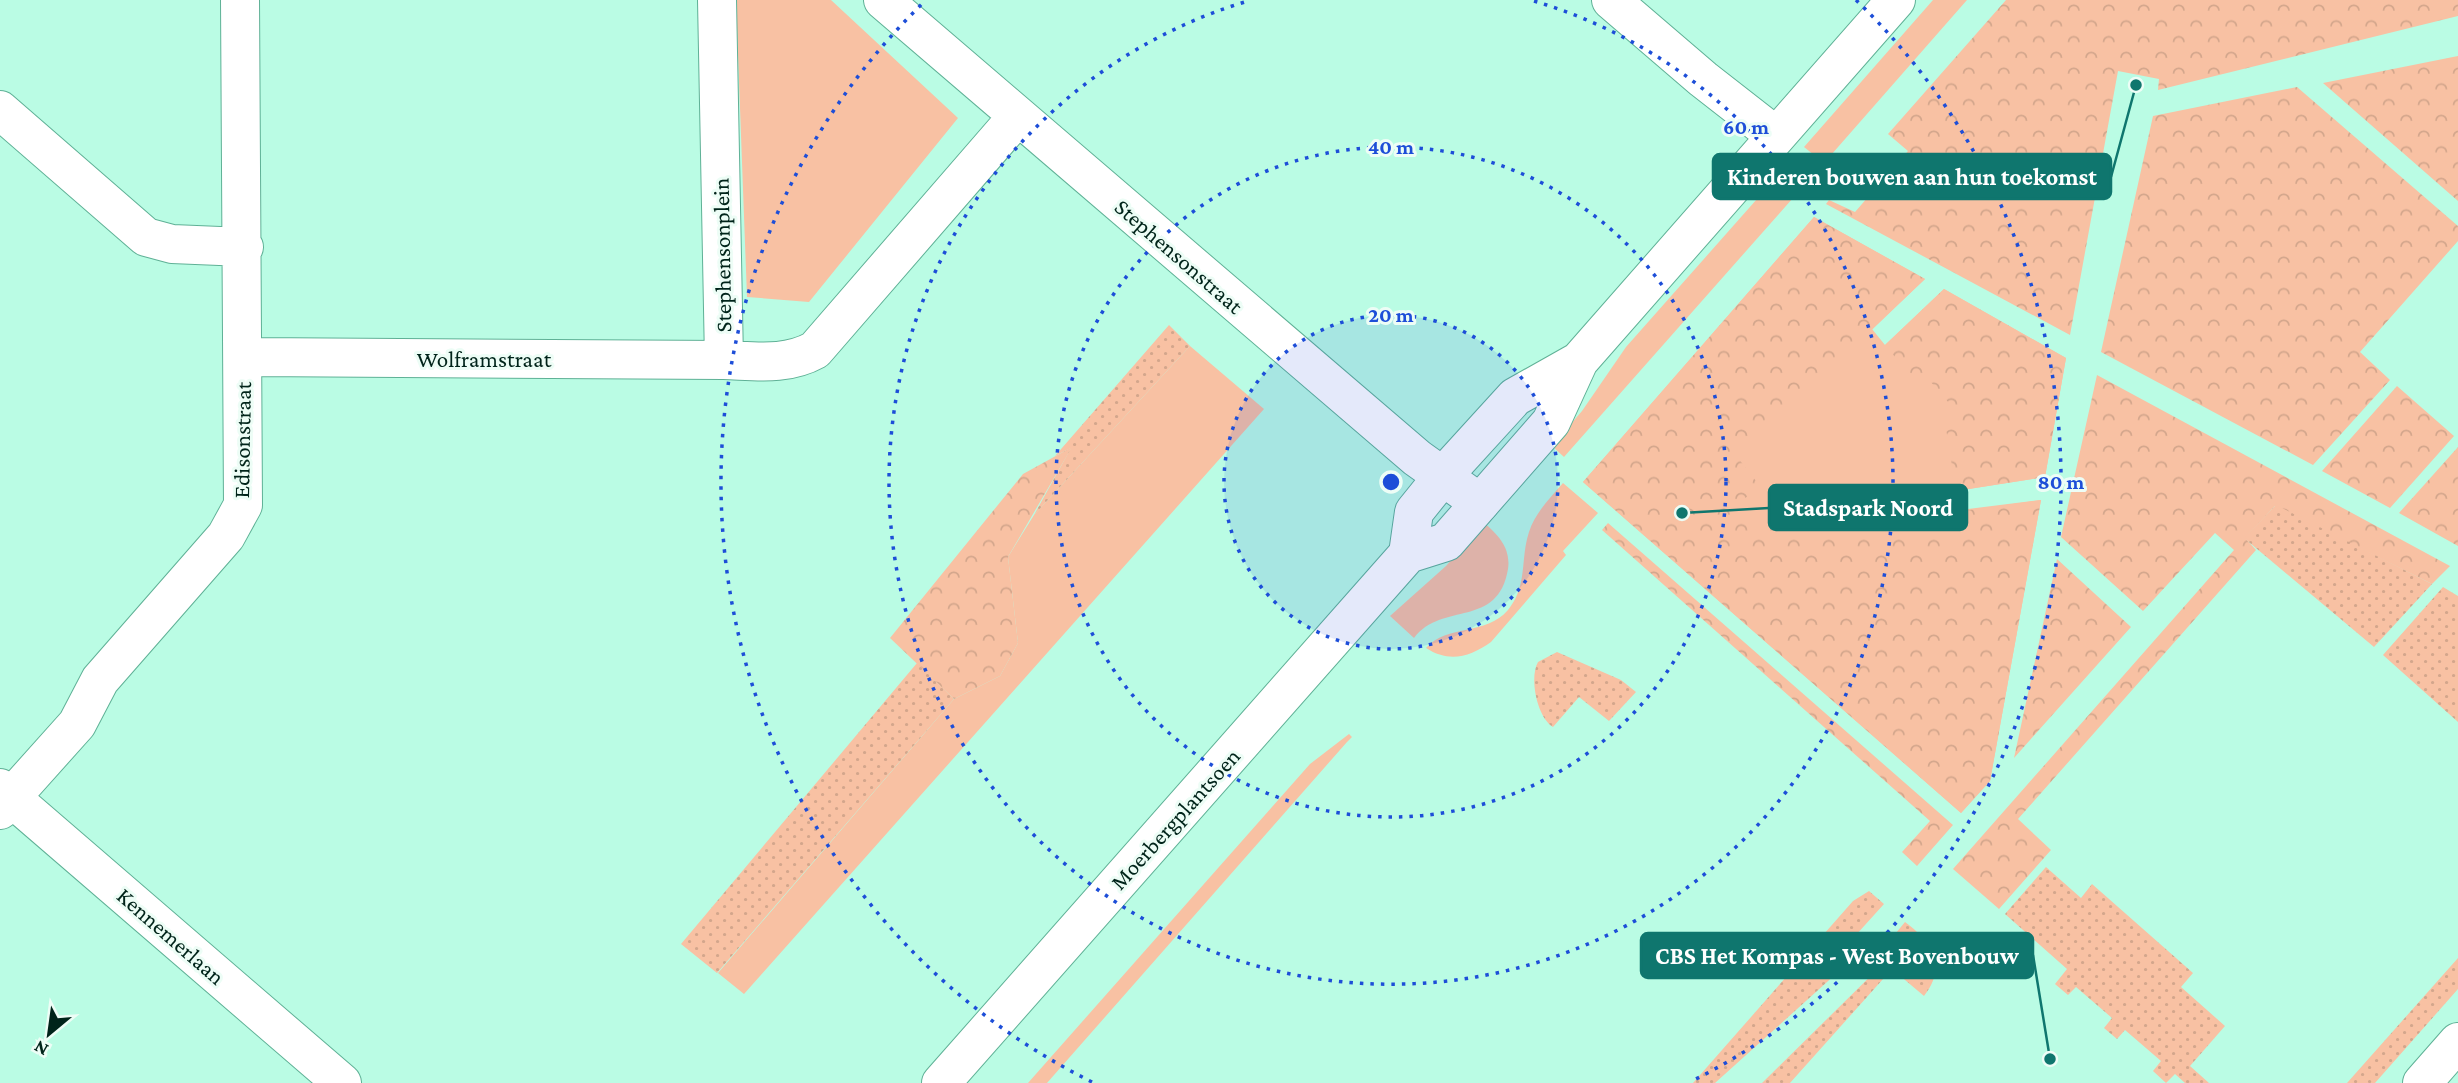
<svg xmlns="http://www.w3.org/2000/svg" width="2458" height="1083" viewBox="0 0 2458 1083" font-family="'Crimson Pro',serif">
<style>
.grass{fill:#f8c1a3}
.forest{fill:url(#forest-crowns)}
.garden{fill:url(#garden-dots)}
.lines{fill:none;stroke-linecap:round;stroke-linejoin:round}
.minor-casing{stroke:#5fb196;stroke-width:40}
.tertiary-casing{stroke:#5fb196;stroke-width:40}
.minor{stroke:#fff;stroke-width:38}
.tertiary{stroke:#fff;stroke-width:38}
.ring{fill:none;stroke:#1d4ed8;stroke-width:3.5;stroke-dasharray:3.5 7}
.labels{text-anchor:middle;stroke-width:6;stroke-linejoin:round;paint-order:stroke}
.street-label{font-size:23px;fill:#00241a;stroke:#edfdf6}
.centre{fill:#1d4ed8;stroke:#edfdf6;stroke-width:3.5}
.ring-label{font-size:21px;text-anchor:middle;font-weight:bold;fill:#1d4ed8;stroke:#edfdf6;stroke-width:6;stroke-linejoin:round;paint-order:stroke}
.leader{fill:none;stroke:#0f766e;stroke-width:2.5}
.callout-dot{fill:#0f766e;stroke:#edfdf6;stroke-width:2.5}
.callout{fill:#0f766e;stroke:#0f766e;stroke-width:2.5}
.callout-label{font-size:24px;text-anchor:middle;font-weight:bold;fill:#fff}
</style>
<defs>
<pattern id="forest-crowns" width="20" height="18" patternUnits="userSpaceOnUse" patternTransform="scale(1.75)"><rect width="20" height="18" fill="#f8c1a3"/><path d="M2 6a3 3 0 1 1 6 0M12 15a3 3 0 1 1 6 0" fill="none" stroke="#d3a68c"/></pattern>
<pattern id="garden-dots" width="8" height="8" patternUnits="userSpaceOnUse" patternTransform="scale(1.75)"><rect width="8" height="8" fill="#f8c1a3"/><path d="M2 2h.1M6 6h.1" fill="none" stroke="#d3a68c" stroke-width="1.8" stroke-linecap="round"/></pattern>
</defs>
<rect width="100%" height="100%" fill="#bafce4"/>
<path class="grass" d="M736,0H831L958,118L809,302L747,297Z
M1933,0H1967L1824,163L1804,147Z
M1788,164L1808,181L1564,457L1552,446L1582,411L1626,347Z
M1814,217L1925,279L1872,329L1885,345L1944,289L2066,358L2045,477L1956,491L1960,510L2041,500L1990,781L1961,813L1583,482Z
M1190,346L1264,409L744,994L718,973L954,699L1000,676L1018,643L1008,557L1034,515Z
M1563,483L1598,513L1563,551L1566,555L1491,642C1470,657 1449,663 1426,648C1447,624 1486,636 1508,610C1528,586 1520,559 1529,532C1535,513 1550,498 1563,483Z
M1484,523C1499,535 1511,549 1508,569C1498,629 1442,601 1414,638L1390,616L1446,566Z
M1349,734L1352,737L1347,742L1047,1083H1028L1310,764Z"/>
<path class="forest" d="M2006,0H2458V16L2158,90L2159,79L2118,71L2070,335L1826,204L1829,200L1855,212L1908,151L1888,134Z
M2458,56V201L2323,83Z
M2297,87L2458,226V241L2360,352L2390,380L2313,465L2101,352L2153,116Z
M1814,217L1925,279L1738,458L1760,486L1738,504L1756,525L1778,508L1800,536L1877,524L1879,531L1884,530L1885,534L1917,528V525L1934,519V515L2041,500L1990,781L1961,813L1583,482Z
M1944,289L2066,358L2045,477L1956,491L1944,416L1949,403L1930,381L1917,383L1885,345Z
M2097,375L2450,566L2432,584L2275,506L2245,538L2256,550L2018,819L2051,850L1999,909L1953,869L2234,550L2215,533L2143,611L2061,537Z
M2397,386L2454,436L2390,508L2322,471Z
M1072,447L1008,557L1018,643L1000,676L954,699L890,638L1023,474Z
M2458,447V546L2399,513Z
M1608,523L1953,825L1917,866L1902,852L1930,821L1602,530Z
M2057,559L2131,627L2014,758Z"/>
<path class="garden" d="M1169,325L1190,346L1034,515L1071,448L1055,456Z
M2276,505L2432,584L2374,647L2244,538Z
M2443,587L2458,596V722L2383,655Z
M1557,652L1621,680L1636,692L1609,721L1579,697L1553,727C1537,717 1529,678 1538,662Z
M917,663L954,699L717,973L681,944Z
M2046,867L2081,898L2092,884L2193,973L2181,987L2225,1026L2190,1066L2209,1083H2185L2175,1074L2166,1083L2153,1071L2161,1061L2125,1030L2117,1039L2104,1028L2112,1018L2076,987L2068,995L2055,984L2067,969L2005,914Z
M1869,891L1884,904L1837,956L1847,964L1715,1083H1693L1853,901Z
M1905,922C1932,942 1948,965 1924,996L1892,969L1790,1083H1762L1894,953L1886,945Z
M2458,958V989L2375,1083H2347Z"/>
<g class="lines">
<defs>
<path id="minor" d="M717,0L724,360C756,361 786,366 815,350L1017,117
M883,0L1417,458L1480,503
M1611,0L1703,79L1776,136
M0,110L146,237L172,244L244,247
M244,357L724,360
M0,788L342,1083
M0,810L77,724L100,680L226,536L243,505L240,0
M2422,1083L2458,1042"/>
<path id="tertiary" d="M1408,554L1414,512L1443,476L1515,397L1579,361
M941,1083L1408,554L1446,542L1551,422L1579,361L1896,0"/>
</defs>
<use href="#minor" class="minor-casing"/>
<use href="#tertiary" class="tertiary-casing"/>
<use href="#minor" class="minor"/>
<use href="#tertiary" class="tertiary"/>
</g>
<circle cx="1391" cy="482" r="167" fill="#1d4ed8" fill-opacity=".12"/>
<g class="ring">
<circle cx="1391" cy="482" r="167"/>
<circle cx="1391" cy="482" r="335"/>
<path d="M1534 1A502 502 0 1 1 1248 1"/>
<path d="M1092 1082A670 670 0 0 1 926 0M1856 0A670 670 0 0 1 1690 1082"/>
</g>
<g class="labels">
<g class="street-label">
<text transform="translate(722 255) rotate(-91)" y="8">Stephensonplein</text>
<text transform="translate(1179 256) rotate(41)" y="8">Stephensonstraat</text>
<text x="484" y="367">Wolframstraat</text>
<text transform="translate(242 440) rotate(-89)" y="8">Edisonstraat</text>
<text transform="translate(1175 819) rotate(-48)" y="8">Moerbergplantsoen</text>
<text transform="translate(171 936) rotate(41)" y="8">Kennemerlaan</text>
</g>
</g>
<circle cx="1391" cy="482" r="10" class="centre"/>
<g class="ring-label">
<text x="1746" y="134">60 m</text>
<text x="1391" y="154">40 m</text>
<text x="1391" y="322">20 m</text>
<text x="2061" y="489">80 m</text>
</g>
<path class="leader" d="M2136 85L2111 177M1682 513L1769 508M2050 1059L2033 955"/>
<g class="callout-dot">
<circle cx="2136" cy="85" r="7"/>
<circle cx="1682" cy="513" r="7"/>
<circle cx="2050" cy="1059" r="7"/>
</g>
<g class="callout">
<rect x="1713" y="154" width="398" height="45" rx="7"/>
<rect x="1769" y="485" width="198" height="45" rx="7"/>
<rect x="1641" y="933" width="392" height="45" rx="7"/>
</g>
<g class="callout-label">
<text x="1912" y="185">Kinderen bouwen aan hun toekomst</text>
<text x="1868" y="516">Stadspark Noord</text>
<text x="1837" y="964">CBS Het Kompas - West Bovenbouw</text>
</g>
<g transform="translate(49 1034) rotate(209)" stroke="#edfdf6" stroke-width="5" paint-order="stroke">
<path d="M0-5L12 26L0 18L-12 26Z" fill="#00241a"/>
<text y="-10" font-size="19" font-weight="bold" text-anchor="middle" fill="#00241a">N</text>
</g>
</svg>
